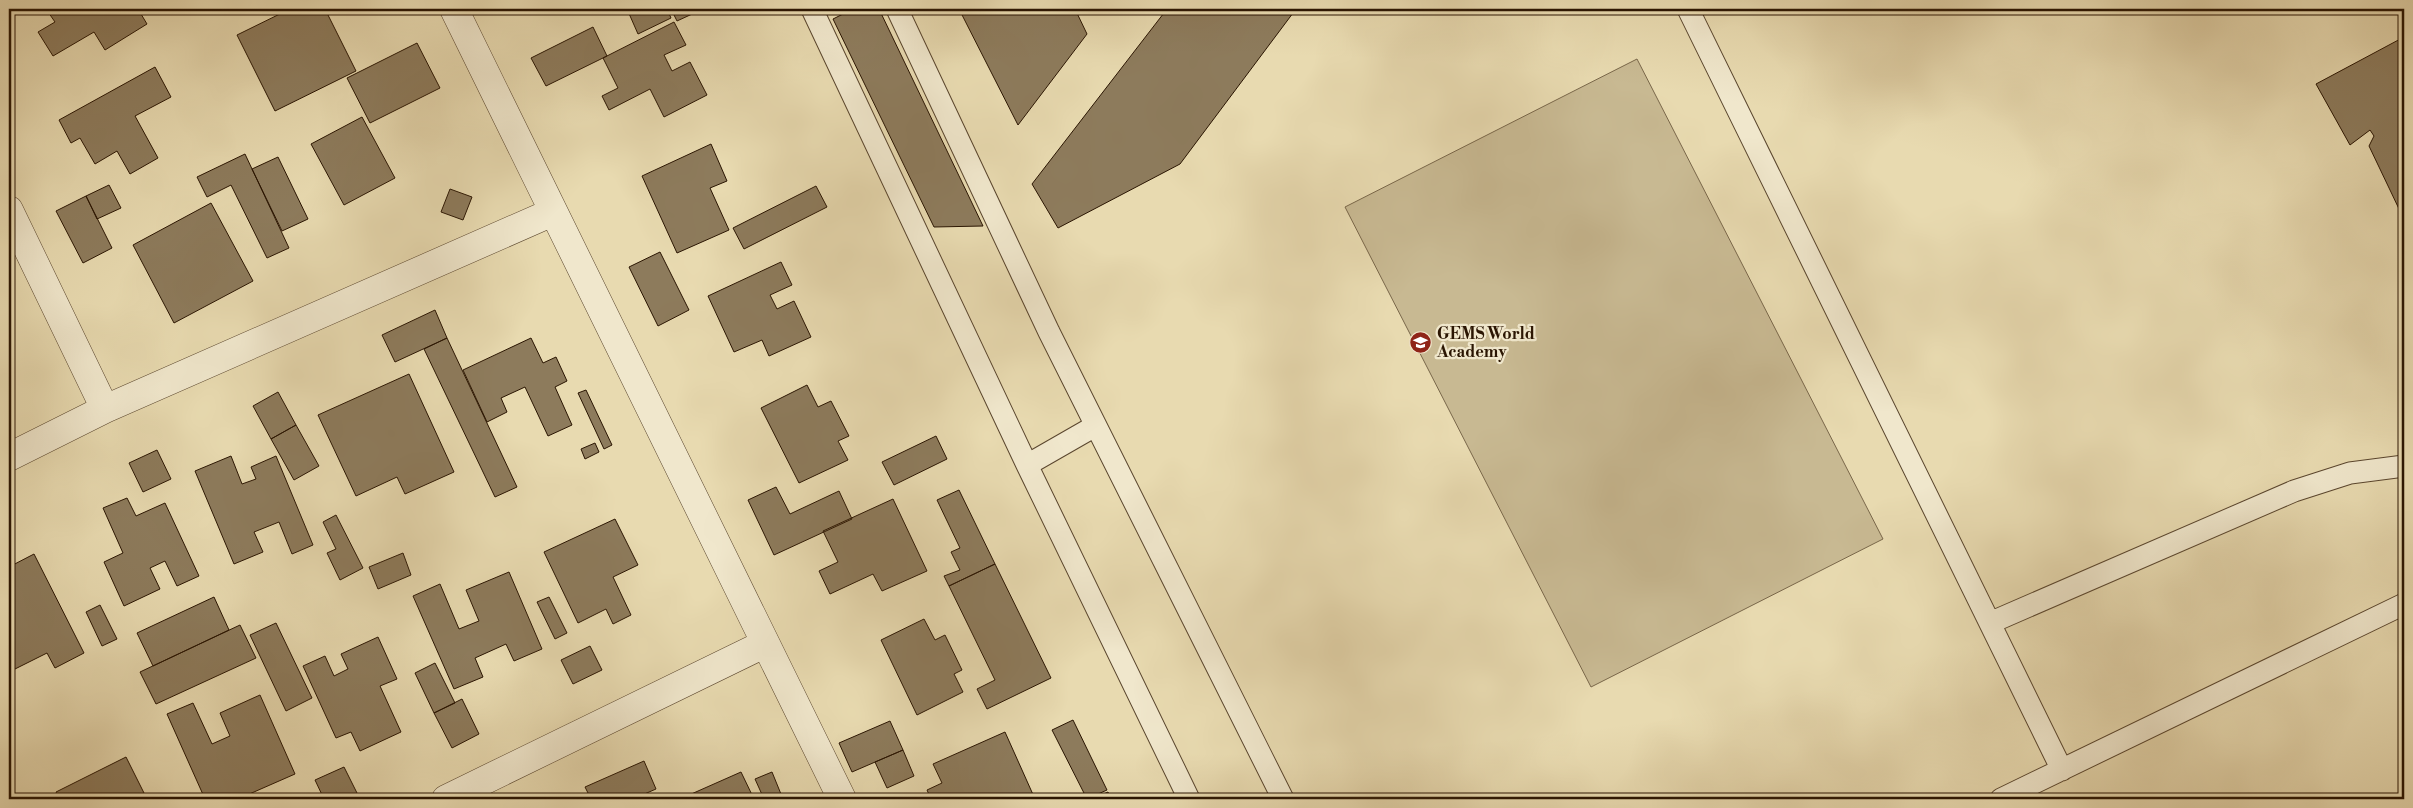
<svg xmlns="http://www.w3.org/2000/svg" width="2413" height="808" viewBox="0 0 2413 808" font-family="'Libre Bodoni',serif">
<style>
.green{fill:#c8b992;stroke:#79674a}
.building{fill:#8d7b5c;stroke:#2a1502}
.lines{fill:none;stroke-linecap:round;stroke-linejoin:round}
.service-casing{stroke:#5a462e;stroke-width:23}
.minor-casing{stroke:#5a462e;stroke-width:29}
.service{stroke:#f0e7cc;stroke-width:21}
.minor{stroke:#f0e7cc;stroke-width:28}
.labels{text-anchor:middle;stroke-width:4.5;stroke-linejoin:round;paint-order:stroke}
.poi-label{font-size:16px;font-weight:bold;fill:#2a1502;stroke:#f0e7cc;text-anchor:start}
</style>
<rect width="100%" height="100%" fill="#e8dab0"/>
<filter id="stains"><feTurbulence type="fractalNoise" baseFrequency=".004" numOctaves="4"/><feColorMatrix values="0 0 0 0 .2 0 0 0 0 .09 0 0 0 0 .02 0 0 0 .5 -.17"/></filter>
<radialGradient id="worn" r=".72"><stop offset=".6" stop-color="#630" stop-opacity="0"/><stop offset="1" stop-color="#630" stop-opacity=".3"/></radialGradient>
<path class="green" d="M1637,59L1883,539L1591,687L1345,207Z"/>
<path class="building" d="M46,9H138L147,24L105,50L94,32L53,56L38,32L55,22Z
M290,9H325L356,71L275,111L237,35Z
M627,9H667L671,18L638,34Z
M671,9H703L677,21Z
M853,9H879L983,226L934,227L833,19Z
M959,9H1075L1087,34L1018,125Z
M1167,9H1296L1180,164L1058,228L1032,184Z
M674,22L686,45L664,55L672,71L690,62L707,95L664,117L650,89L609,110L602,96L618,88L603,58Z
M593,27L607,56L546,86L531,58Z
M2404,37V210L2400,211L2369,146L2374,136L2370,130L2350,145L2316,84Z
M417,43L440,88L370,123L347,78Z
M155,67L171,97L135,116L158,158L130,174L117,151L95,164L80,138L71,143L59,120Z
M362,117L395,178L344,205L311,144Z
M711,144L727,181L710,188L729,230L677,253L642,176Z
M245,154L289,248L267,258L231,185L207,197L197,177Z
M278,157L308,219L282,231L252,169Z
M109,185L121,208L97,219L86,196Z
M816,186L827,207L744,249L733,228Z
M450,189L472,197L463,220L441,212Z
M86,196L112,248L83,263L56,211Z
M211,203L253,281L174,323L133,245Z
M660,252L689,310L658,326L629,267Z
M781,262L792,285L770,295L777,309L794,301L811,337L769,356L762,340L734,352L708,296Z
M435,310L447,338L395,362L382,335Z
M447,338L517,487L495,497L424,349Z
M531,338L543,363L556,357L567,381L555,387L572,425L548,436L525,387L501,398L507,412L487,422L463,370Z
M409,374L454,472L405,494L397,477L356,496L318,415Z
M807,385L818,407L831,401L849,436L838,441L848,460L799,483L761,408Z
M586,390L612,445L604,449L578,393Z
M278,392L296,425L271,439L253,406Z
M296,425L319,466L294,480L271,439Z
M936,436L947,459L894,485L882,462Z
M595,443L599,452L585,459L581,449Z
M157,450L171,479L143,492L129,463Z
M231,456L242,484L256,479L251,467L276,456L313,545L292,554L279,522L254,532L263,552L234,564L195,471Z
M776,487L790,514L839,491L852,519L774,555L748,500Z
M959,490L995,564L949,586L944,576L960,570L951,552L960,548L937,500Z
M127,498L136,516L165,503L199,576L177,586L165,561L150,568L160,589L124,606L104,562L123,553L103,508Z
M893,499L927,571L882,591L873,574L830,594L819,571L838,562L823,531Z
M336,515L363,568L340,580L327,553L336,549L323,522Z
M615,519L638,565L613,577L631,615L613,624L606,609L578,623L544,552Z
M403,553L411,575L378,589L369,567Z
M34,554L84,653L55,668L47,653L9,672V567Z
M995,564L1051,678L987,709L977,689L995,680L949,586Z
M509,572L542,649L514,661L506,644L475,658L483,677L454,689L413,596L440,584L459,629L479,621L466,590Z
M214,597L229,630L153,666L137,633Z
M549,597L567,633L555,639L537,602Z
M100,605L117,639L102,646L86,612Z
M924,619L935,640L945,635L962,670L954,674L963,692L917,715L881,640Z
M276,623L312,698L286,711L250,635Z
M240,625L256,658L156,704L140,672Z
M378,637L397,679L380,686L401,732L360,751L351,732L336,738L303,666L325,656L334,676L348,669L341,654Z
M590,646L602,670L573,684L561,660Z
M435,663L455,703L434,713L415,673Z
M260,695L295,774L238,799H205L167,714L193,703L212,744L230,736L220,713Z
M462,699L479,734L452,748L434,713Z
M1073,720L1107,790L1087,799L1052,730Z
M890,721L903,750L852,772L839,743Z
M1005,732L1035,799H983L982,797L977,799H931L927,790L942,783L933,764Z
M903,750L914,776L887,788L875,762Z
M126,757L147,799H59L56,792Z
M644,761L656,789L633,799H591L585,787Z
M344,767L358,795L349,799H324L315,780Z
M741,772L754,799H680Z
M772,772L783,799H764L755,779Z
M1108,792L1111,799H1092Z"/>
<g class="lines">
<defs>
<path id="service" d="M812,9L1027,465L1189,799
M897,9L1049,332L1283,799
M1688,9L2062,770
M1027,465L1095,426
M1992,622L2294,491L2350,473L2404,466
M2001,799L2404,604"/>
<path id="minor" d="M454,9L842,799
M9,210L105,409
M9,457L105,409L553,212
M446,799L764,644"/>
</defs>
<use href="#service" class="service-casing"/>
<use href="#minor" class="minor-casing"/>
<use href="#service" class="service"/>
<use href="#minor" class="minor"/>
</g>
<defs>
<symbol id="school-disc" viewBox="-11 -11 22 22"><circle r="9.5" fill="#8f2418" stroke="#f0e7cc"/><path d="M0-5L7-2L0 1L-7-2ZM-4 1L0 2.5L4 1V4Q0 6-4 4Z" fill="#fff"/></symbol>
</defs>
<g fill-rule="evenodd">
<use href="#school-disc" x="1408" y="330" width="25" height="25"/>
</g>
<g class="labels">
<g class="poi-label">
<text x="1437" y="339">GEMS World<tspan x="1437" dy="18">Academy</tspan></text>
</g>
</g>
<rect width="2413" height="808" fill="none" stroke="#e8dab0" stroke-width="30"/>
<rect x="10" y="10" width="2393" height="788" fill="none" stroke="#2a1502" stroke-width="2.5"/>
<rect x="15" y="15" width="2383" height="778" fill="none" stroke="#2a1502"/>
<rect width="100%" height="100%" filter="url(#stains)"/>
<rect width="100%" height="100%" fill="url(#worn)"/>
</svg>
